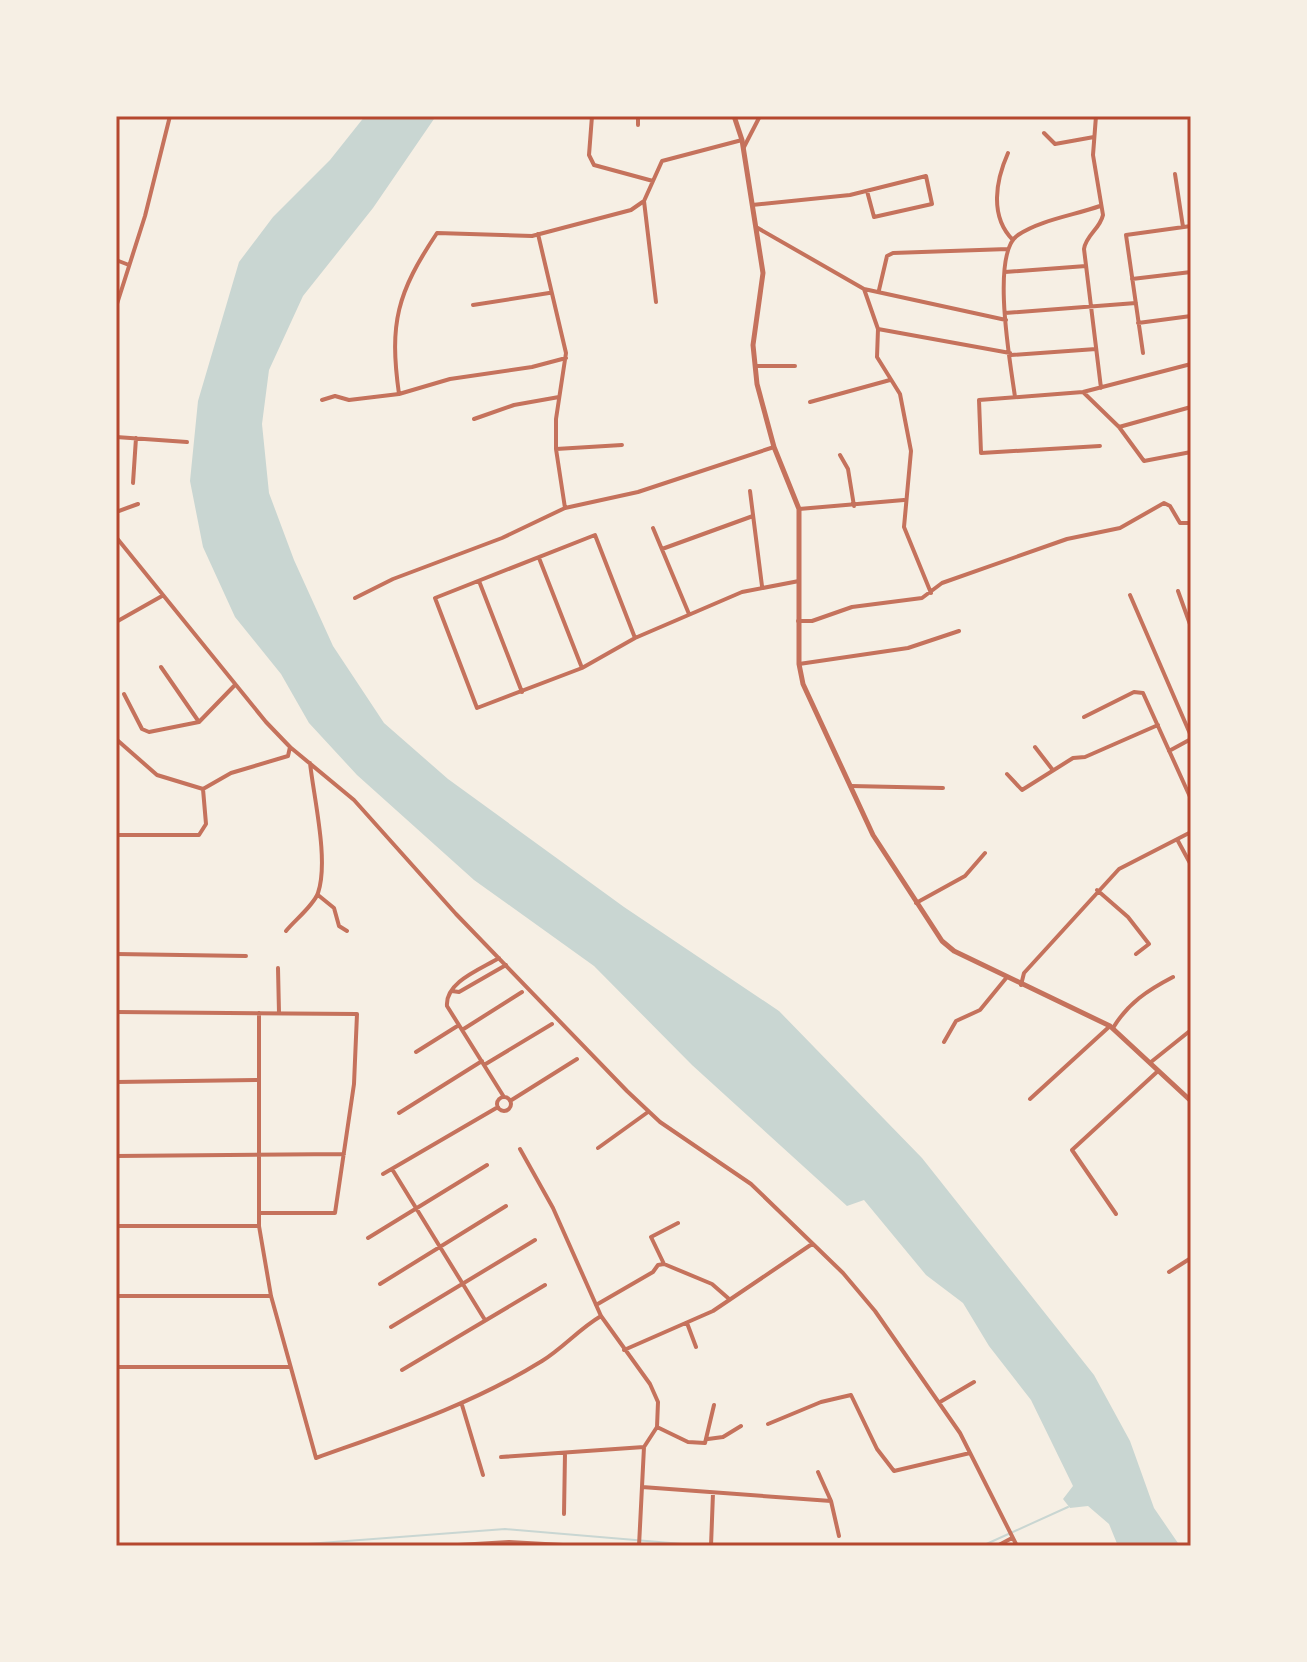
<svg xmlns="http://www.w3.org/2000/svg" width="1307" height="1662" viewBox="0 0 1307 1662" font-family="Cabin,sans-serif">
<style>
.water{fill:#c9d6d2}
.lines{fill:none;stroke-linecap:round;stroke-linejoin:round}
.stream{stroke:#c9d6d2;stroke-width:2}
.minor{stroke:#c5725c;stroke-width:4}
.tertiary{stroke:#c5725c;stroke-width:5}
.neatline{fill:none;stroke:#b5482f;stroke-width:3}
</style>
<rect width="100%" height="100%" fill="#f6efe4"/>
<path class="water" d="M365,116H436L373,208L303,296L269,370L262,424L269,493L294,560L333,646L384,723L448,779L624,907L779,1011L922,1158L1094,1375L1130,1441L1154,1508L1180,1546H1118L1109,1524L1088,1506L1070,1508L1063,1499L1073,1486L1031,1400L989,1346L963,1303L926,1275L864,1200L847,1206L692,1065L594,966L474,880L357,775L309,723L281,674L235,617L203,547L190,481L198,401L239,262L273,217L330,160Z"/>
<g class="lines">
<path class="stream" d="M281,1546L505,1529L706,1546
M982,1546L1068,1507"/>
<path class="minor" d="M592,116L589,155L594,165L653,181
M1096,116L1093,155L1103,215C1100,229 1086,235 1084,249L1101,388
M638,125V116
M1044,133L1055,144L1094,137
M744,147L760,116
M1008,153C996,180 989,216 1013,240
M1175,174L1183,227
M644,201L656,302
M752,205L850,195L926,176L932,204L874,217L867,191
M756,227L864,289L1006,320
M538,234L566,353L556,419V449L565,508
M116,260L129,265
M1005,272L1086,266
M1132,279L1191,272
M864,289L878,329L1010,353
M879,290L887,256L893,253L1008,249
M473,305L549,293
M116,307L145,216L170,116
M1005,313L1136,303
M1138,323L1191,316
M878,329L877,357L900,394L911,451L904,527L931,593
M1143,353L1126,235L1191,226
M1011,355L1096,349
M755,366H795
M1083,392L1119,427L1144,461L1191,452
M399,394C389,323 397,293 437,233L532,236L631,210L644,201L662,161L742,140
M1015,397C1011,367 990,253 1018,235C1040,220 1075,215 1100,206
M322,400L335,396L349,400L399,394L450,379L532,367L566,358
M810,402L890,380
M474,419L514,405L559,397
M1119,427L1191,407
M116,437L187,442
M1100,446L981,453L979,400L1083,392L1191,364
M556,449L622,445
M840,455L848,469L854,506
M133,483L136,438
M750,491L762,586
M799,509L904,500
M116,512L138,504
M653,528L689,614
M116,537L266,722L290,747L354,800L456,914L627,1091L660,1122L751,1184L843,1273L875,1311L960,1433L1017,1546
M662,549L753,516
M539,558L582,668
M479,581L522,692
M1178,591L1191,627
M1130,595L1191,736
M355,598L393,579L502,538L565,508L638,492L774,447
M798,621H812L852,607L922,598L942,583L1067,539L1120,528L1164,503L1170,506L1180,523H1191
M116,622L162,596
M635,638L595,535L435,598L477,708L582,668L635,638L742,592L799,581
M799,664L908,648L959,631
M161,667L199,722L234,686
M124,694L142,729L149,732L199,722
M1084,717L1134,692L1143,693L1191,799
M116,739L157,775L203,789
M1035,747L1052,769
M1169,751L1191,739
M1007,774L1022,790L1073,758L1085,757L1158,725
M851,786L943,788
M116,835H199L206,824L203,789L231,773L288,756L290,747
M1178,841L1191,865
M1097,890L1128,917L1149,944L1136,954
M318,895L334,908L339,926L347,931
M916,903L965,876L985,853
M286,931C295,920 314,905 318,893C329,861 314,799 310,763
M116,954L246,956
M499,958C481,969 445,982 447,1006L504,1097
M278,968L279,1013
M1021,985L1024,973L1119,869L1191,832
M452,991L459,992L506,965
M116,1012L357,1014L354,1084L335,1213H260
M259,1013V1226L271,1296L316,1458C394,1430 471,1405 542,1361C563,1348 579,1329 601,1316
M1113,1028C1128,1003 1148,990 1173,977
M462,1030L522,992
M944,1042L956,1021L980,1010L1007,977
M416,1052L459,1025
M1151,1062L1191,1030
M484,1065L552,1024
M116,1082L258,1080
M497 1104a7 7 0 1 1 14 0a7 7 0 1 1-14 0Z
M1030,1099L1110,1026
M510,1101L577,1059
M399,1113L482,1061
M598,1148L648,1112
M520,1149L553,1208L601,1316L650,1384L658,1402L657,1427L644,1447L639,1546
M116,1156L344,1154
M392,1169L485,1320
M383,1174L498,1107
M1116,1214L1072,1150L1158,1071
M116,1226H259
M368,1238L487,1165
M664,1264L651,1237L678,1223
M1169,1272L1191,1258
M380,1284L506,1206
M116,1296H271
M596,1305L653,1272L658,1265L664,1264L712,1284L728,1298
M687,1323L696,1347
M391,1327L535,1240
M624,1350L713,1311L812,1244
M116,1367H290
M402,1370L545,1285
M940,1402L974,1382
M462,1405L483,1475
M768,1424L821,1402L851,1395L877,1449L894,1471L970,1453
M657,1427L688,1442L705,1443L714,1405
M708,1439L723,1437L741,1426
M501,1457L644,1447
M642,1487L831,1501L818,1472
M831,1501L839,1536
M564,1514L565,1453
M441,1546L509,1542L581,1546
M711,1546L713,1493
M997,1546L1012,1538"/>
<path class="tertiary" d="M734,116L742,140L763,273L753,345L757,384L774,447L799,509V664L803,684L873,835L942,941L954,951L1110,1026L1191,1101"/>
</g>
<rect width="1307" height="1662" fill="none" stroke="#f6efe4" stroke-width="236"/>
<rect x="118" y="118" width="1071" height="1426" class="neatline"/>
</svg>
